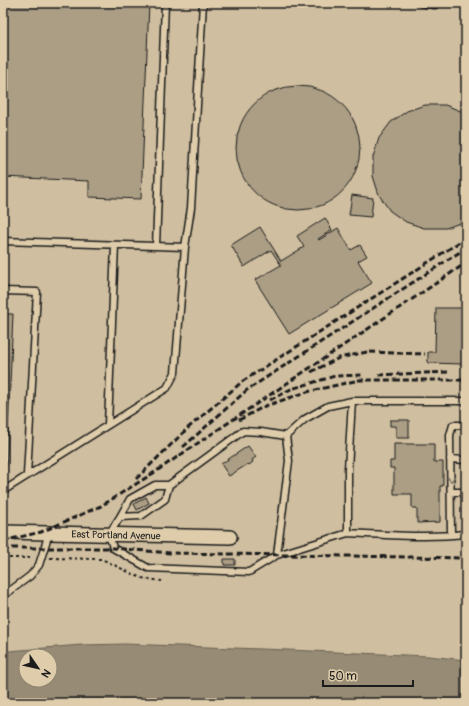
<svg xmlns="http://www.w3.org/2000/svg" width="469" height="706" viewBox="0 0 469 706" font-family="Pangolin,sans-serif">
<style>
.built{fill:#cfbe9f}
.water{fill:#978b75;stroke:#665f51;fill-rule:evenodd}
.building{fill:#ab9e85;stroke:#1c1c1c}
.lines{fill:none;stroke-linecap:round;stroke-linejoin:round}
.lane-casing{stroke:#1c1c1c;stroke-width:9}
.street-casing{stroke:#1c1c1c;stroke-width:16}
.path{stroke:#1c1c1c;stroke-width:2;stroke-dasharray:3 3;stroke-linecap:butt}
.lane{stroke:#deccaa;stroke-width:6}
.street{stroke:#deccaa;stroke-width:13}
.rail{stroke:#1c1c1c;stroke-width:3;stroke-dasharray:6 3;stroke-linecap:butt}
.oneway{stroke:#7d7463}
.labels{text-anchor:middle;stroke-width:3.5;stroke-linejoin:round;paint-order:stroke}
.street-label{font-size:10px;fill:#1c1c1c;stroke:#deccaa}
</style>
<rect width="100%" height="100%" fill="#deccaa"/>
<filter id="ink" filterUnits="userSpaceOnUse"><feTurbulence type="fractalNoise" baseFrequency=".025" numOctaves="2"/><feDisplacementMap in="SourceGraphic" scale="8" xChannelSelector="R" yChannelSelector="G"/><feConvolveMatrix kernelMatrix="1 2 1 2 8 2 1 2 1" color-interpolation-filters="sRGB"/></filter>
<g filter="url(#ink)">
<path class="built" d="M3,3H466V660L428,656L288,650L125,644L81,645L3,652V562L9,561V509L3,511Z"/>
<path class="water" d="M125,644L288,650L428,656L466,660V703H3V656L9,651L81,645ZM26,656H50V680H26Z"/>
<path class="building" d="M3,3H149L141,199L89,197V181L3,177Z
M236 148a62 62 0 1 1 124 0a62 62 0 1 1-124 0Z
M425,105H445L466,113V221L446,228H424L406,222L390,211L379,195L373,176V157L379,138L391,122L407,111Z
M352,195L373,198L371,217L349,215Z
M325,218L332,230L318,239L319,240L338,228L351,250L360,245L367,256L358,261L372,283L289,334L255,280L281,265L271,250L244,267L231,245L260,227L281,261L304,247L297,236Z
M464,290H466V366H463V364L428,363V352H435L436,308H464Z
M3,314H13L6,478H3Z
M390,420H409V438H396V426H390Z
M394,444H434V462H443V486H440V522L417,523V508H412V494H394V468H390V461H394Z
M248,446L256,457L252,460L253,462L249,465L248,464L229,476L221,464Z
M146,497L149,503L137,510L134,504Z
M224,559H235V565H224Z"/>
<g class="lines">
<defs>
<path id="lane" d="M421,3L435,5V3
M3,241L185,247
M156,246L165,3
M3,291L37,292L27,475
M352,401H466
M108,425L115,245
M450,459L466,460
M169,485H155L130,499L120,517L109,534L113,548L148,568L249,572L277,555L348,533
M3,491L167,388L175,373L185,247L191,208L203,3
M451,492H466
M120,517L141,516L165,499L169,485L243,431L261,432L286,436L305,419L328,406L352,401L348,469V533C387,535 427,538 466,534
M451,535L450,435L453,425H466
M277,555L289,461L286,436
M3,596L30,576L39,565L49,533"/>
<g id="street">
<path id="s1" d="M3,532L230,537"/>
</g>
</defs>
<use href="#lane" class="lane-casing"/>
<use href="#street" class="street-casing"/>
<path class="path" d="M3,558H32
M50,558L101,559L106,561L141,578L162,581"/>
<use href="#lane" class="lane"/>
<use href="#street" class="street"/>
<path class="rail" d="M311,372L339,358L367,352L425,354
M379,375L448,372
M270,400L291,389L335,376L363,375
M239,420L265,406L307,392L359,380H466
M183,447L247,390L466,248
M136,479L188,428L243,381L466,238
M3,541L41,532L101,506L155,472L466,263
M3,548H113L170,553L466,558"/>
</g>
<defs><path id="oneway-chevron" d="M-2-3.5L2.5 0L-2 3.5" fill="none" stroke-width="1.6" stroke-linecap="round" stroke-linejoin="round"/></defs>
<use class="oneway" href="#oneway-chevron" transform="translate(451 479) rotate(88)"/>
</g>
<g class="labels">
<g class="street-label">
<text dy="4" stroke="none"><textPath href="#s1" startOffset="113">East Portland Avenue</textPath></text>
</g>
</g>
<rect width="469" height="706" fill="none" stroke="#deccaa" stroke-width="16"/>
<rect x="8" y="8" width="453" height="690" fill="none" stroke="#1c1c1c" stroke-width="1.5" filter="url(#ink)"/>
<g transform="translate(38 668) rotate(124)"><circle r="19" fill="#deccaa" stroke="#908671"/>
<path d="M0-3L7 15L0 10L-7 15Z" fill="#1c1c1c"/>
<text y="-6" font-size="11" font-weight="bold" text-anchor="middle" fill="#1c1c1c">N</text>
</g>
<path d="M323 680v6h90v-6" fill="none" stroke="#1c1c1c" stroke-width="2"/>
<text x="329" y="680" font-size="12" fill="#1c1c1c" stroke="#deccaa" stroke-width="3" paint-order="stroke">50 m</text>
</svg>
